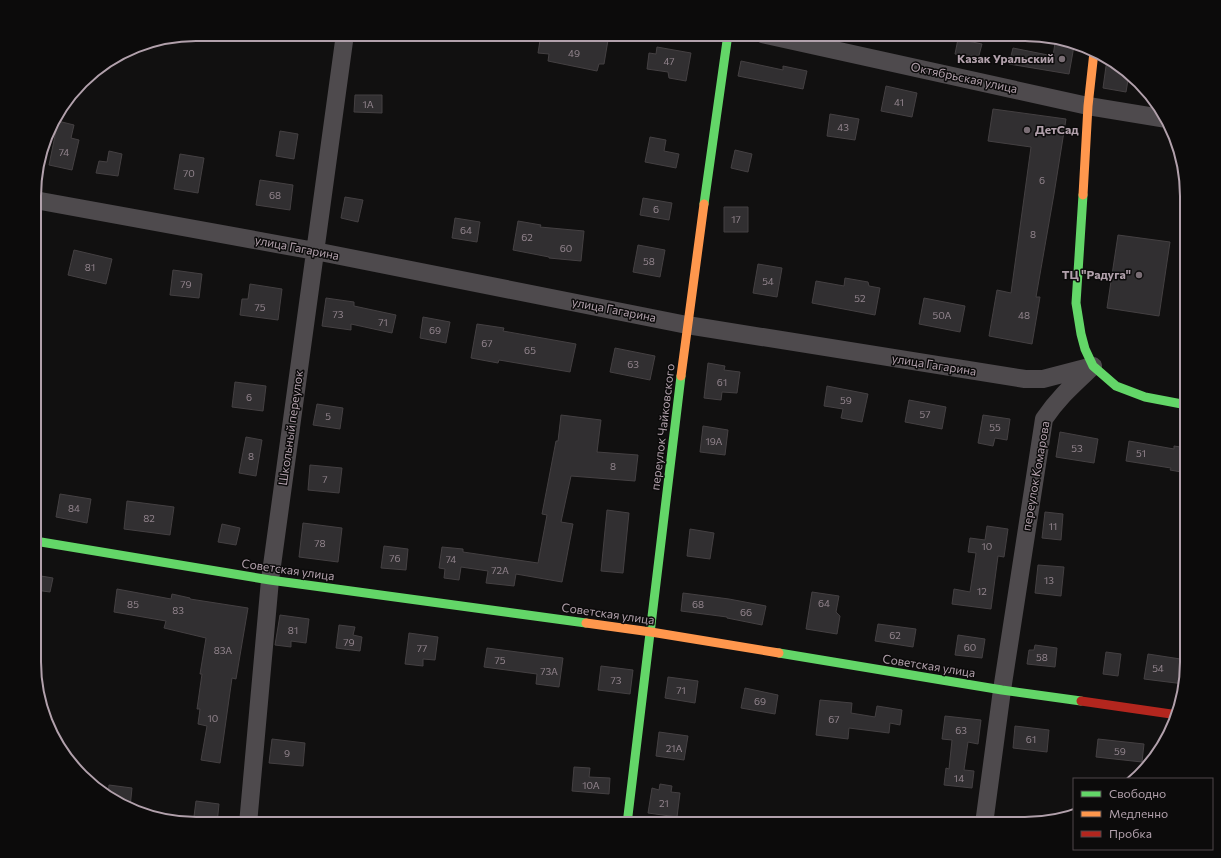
<svg xmlns="http://www.w3.org/2000/svg" width="1221" height="858" viewBox="0 0 1221 858" font-family="Commissioner,sans-serif">
<style>
.building{fill:#312f31;stroke:#444042}
.lines{fill:none;stroke-linecap:round;stroke-linejoin:round}
.street{stroke:#4e4a4d;stroke-width:18}
.fast{stroke:#63d668;stroke-width:9}
.slow{stroke:#ff974d;stroke-width:9}
.jam{stroke:#b3261e;stroke-width:9}
.poi-dot{fill:#7a6e75;stroke:#0c0b0b;stroke-width:1.5}
.labels{text-anchor:middle;stroke-width:3;stroke-linejoin:round;paint-order:stroke}
.number-label{font-size:10px;fill:#92848d}
.poi-label{font-size:12px;font-weight:bold;fill:#b2a1ac;stroke:#0c0b0b;text-anchor:end}
.street-label{font-size:12px;fill:#b2a1ac;stroke:#0c0b0b}
.rim{fill:none;stroke:#b2a1ac;stroke-width:2}
</style>
<rect width="100%" height="100%" fill="#111010"/>
<path class="building" d="M541,34H573L608,40L604,64H599L597,71L548,61L549,54L538,53Z
M958,39L982,44L978,59L955,54Z
M1055,43L1074,46L1069,74L1009,64L1013,48L1053,56Z
M657,47L691,53L686,81L669,78L668,72L647,69L649,53L656,54Z
M1107,59L1123,67L1129,74L1126,92L1103,88Z
M741,61L783,70V66L807,71L803,89L738,76Z
M886,86L917,93L912,117L881,111Z
M355,95H382V113L354,112Z
M993,109L1066,119L1054,194L1036,297H1040L1032,344L989,336L997,290L1011,293L1031,147L988,141Z
M830,114L859,119L855,140L827,136Z
M58,121L74,125L71,138L79,140L72,170L49,165Z
M280,131L298,134L294,159L276,156Z
M650,137L666,140L664,151L679,154L676,168L645,162Z
M735,150L752,154L748,172L731,168Z
M109,151L122,154L118,176L96,173L99,161L107,162Z
M180,154L204,158L198,193L174,189Z
M260,180L293,185L290,210L256,205Z
M345,197L363,200L358,222L341,218Z
M643,198L672,203L669,220L640,215Z
M724,207H748V232H724Z
M455,218L480,222L477,242L452,238Z
M518,221L541,225L540,227L584,231L581,261L549,258V257L513,250Z
M1118,235L1170,242L1159,316L1107,308Z
M638,245L665,250L660,277L633,272Z
M74,250L112,259L106,284L68,275Z
M758,264L782,268L777,297L753,293Z
M173,270L202,274L199,298L170,295Z
M845,278L868,282L869,286L880,288L875,315L812,303L816,281L844,286Z
M250,284L282,289L278,320L240,315L242,299H248Z
M326,298L354,302V306L396,315L392,333L351,324V330L322,326Z
M924,298L965,306L960,332L919,324Z
M423,317L450,322L446,343L420,338Z
M477,324L504,328L503,331L576,344L570,372L499,360L498,363L471,358Z
M615,348L655,356L650,380L610,372Z
M708,363L725,366L724,370L740,372L737,393L722,392L721,400L704,398Z
M235,382L266,386L263,411L232,407Z
M827,386L868,394L862,422L841,418L843,409L824,406Z
M909,400L946,407L942,429L905,422Z
M317,404L343,408L340,429L313,425Z
M561,415L601,420L597,452L638,455L635,481L571,476L561,522L573,524L562,582L516,574L514,586L486,583L488,571L461,567L459,580L444,578L445,569L439,568L442,547L463,549V552L538,563L547,515L542,514L556,441H558Z
M983,415L1010,419L1007,440L995,438L993,446L978,443Z
M703,426L728,430L725,455L700,452Z
M1060,432L1098,439L1094,463L1056,457Z
M246,437L262,440L256,476L239,473Z
M1129,441L1174,449V446L1187,448V473L1170,470L1171,468L1126,461Z
M310,465L342,468L339,493L308,490Z
M60,494L91,499L87,523L56,517Z
M127,501L174,507L170,535L124,529Z
M607,510L629,513L623,573L601,571Z
M1045,512L1063,514L1061,540L1042,538Z
M303,523L342,528L338,562L299,557Z
M222,524L240,528L236,545L218,542Z
M987,526L1008,529L1004,557L998,556L991,609L952,604L954,589L970,592L976,553L968,552L970,538L985,540Z
M690,529L714,533L710,559L687,556Z
M384,546L408,549L406,570L381,568Z
M1038,565L1064,567L1061,596L1035,593Z
M35,575L53,578L50,592L35,590Z
M117,589L171,599L172,594L190,598V599L248,608L236,679L232,678L220,763L201,760L207,726L198,724L200,709H197L202,674H200L206,638L164,628L166,621L114,612Z
M812,592L839,596L836,612L840,616L837,634L806,629Z
M683,593L729,599L766,606L762,625L727,618V617L681,611Z
M280,615L309,619L306,643L291,641V647L275,645Z
M878,624L916,629L913,647L875,641Z
M339,625L355,627L353,635L362,637L360,651L336,648Z
M409,633L438,637L435,660L423,659V666L405,664Z
M958,635L985,639L982,658L955,655Z
M1035,645L1057,648L1055,667L1027,664L1029,650H1034Z
M487,648L563,658L559,687L536,684L537,674L484,667Z
M1106,652L1121,654L1118,676L1103,674Z
M1148,654L1187,660V672L1184,684L1144,679Z
M601,666L633,670L630,694L598,690Z
M668,677L698,681L695,703L665,698Z
M745,688L778,695L775,714L741,708Z
M820,700L852,703L851,713L875,717L877,706L902,710L900,725L890,723L889,733L849,728L848,739L816,735Z
M945,716L981,720L978,744L968,742L964,770L974,771L972,788L944,785L946,768L949,769L952,740L942,739Z
M1015,726L1049,730L1047,752L1013,748Z
M659,732L688,736L684,760L656,756Z
M272,739L305,743L303,766L269,763Z
M1098,739L1144,744L1142,762L1096,757Z
M574,767L590,768L589,777L610,778L609,794L572,791Z
M660,784L672,786L671,792L680,793L677,817L648,813L652,788L659,790Z
M109,785L132,788L130,808L108,796Z
M196,801L219,804L217,824H193Z"/>
<g class="lines">
<path class="street" d="M762,34L1088,106L1167,119
M35,200L315,251L687,325L1025,379H1043L1093,366
M248,824L270,580L345,34
M984,824L1002,690L1044,419C1058,398 1073,385 1091,368"/>
<path class="fast" d="M1083,195L1076,303L1081,334L1085,349L1093,366L1116,386L1145,397L1187,405
M704,204L728,34
M35,541L270,580L586,623
M779,653L1002,690L1081,701
M627,824L681,376"/>
<path class="slow" d="M1083,195L1088,106L1094,52
M681,376L704,204
M586,623L651,632L779,653"/>
<path class="jam" d="M1081,701L1178,715"/>
</g>
<g class="poi-dot">
<circle cx="1062" cy="59" r="4"/>
<circle cx="1027" cy="130" r="4"/>
<circle cx="1139" cy="275" r="4"/>
</g>
<g class="labels">
<g class="number-label">
<text x="574" y="57">49</text>
<text x="669" y="65">47</text>
<text x="899" y="106">41</text>
<text x="368" y="108">1А</text>
<text x="843" y="131">43</text>
<text x="64" y="156">74</text>
<text x="189" y="177">70</text>
<text x="1042" y="184">6</text>
<text x="275" y="199">68</text>
<text x="656" y="213">6</text>
<text x="736" y="223">17</text>
<text x="466" y="234">64</text>
<text x="1033" y="238">8</text>
<text x="527" y="241">62</text>
<text x="566" y="252">60</text>
<text x="649" y="265">58</text>
<text x="90" y="271">81</text>
<text x="768" y="285">54</text>
<text x="186" y="288">79</text>
<text x="860" y="302">52</text>
<text x="260" y="311">75</text>
<text x="338" y="318">73</text>
<text x="942" y="319">50А</text>
<text x="1024" y="319">48</text>
<text x="383" y="326">71</text>
<text x="435" y="334">69</text>
<text x="487" y="347">67</text>
<text x="530" y="354">65</text>
<text x="633" y="368">63</text>
<text x="722" y="386">61</text>
<text x="249" y="401">6</text>
<text x="846" y="404">59</text>
<text x="925" y="418">57</text>
<text x="328" y="420">5</text>
<text x="995" y="431">55</text>
<text x="714" y="445">19А</text>
<text x="1077" y="452">53</text>
<text x="1141" y="457">51</text>
<text x="251" y="460">8</text>
<text x="613" y="470">8</text>
<text x="325" y="483">7</text>
<text x="74" y="512">84</text>
<text x="149" y="522">82</text>
<text x="1053" y="530">11</text>
<text x="320" y="547">78</text>
<text x="987" y="550">10</text>
<text x="395" y="562">76</text>
<text x="451" y="563">74</text>
<text x="500" y="574">72А</text>
<text x="1049" y="584">13</text>
<text x="982" y="595">12</text>
<text x="824" y="607">64</text>
<text x="133" y="608">85</text>
<text x="698" y="608">68</text>
<text x="178" y="614">83</text>
<text x="746" y="616">66</text>
<text x="293" y="634">81</text>
<text x="895" y="639">62</text>
<text x="349" y="646">79</text>
<text x="970" y="651">60</text>
<text x="422" y="652">77</text>
<text x="223" y="654">83А</text>
<text x="1042" y="661">58</text>
<text x="500" y="664">75</text>
<text x="1158" y="672">54</text>
<text x="549" y="675">73А</text>
<text x="616" y="684">73</text>
<text x="681" y="694">71</text>
<text x="760" y="705">69</text>
<text x="213" y="722">10</text>
<text x="834" y="723">67</text>
<text x="961" y="734">63</text>
<text x="1031" y="743">61</text>
<text x="674" y="752">21А</text>
<text x="1120" y="755">59</text>
<text x="287" y="757">9</text>
<text x="959" y="782">14</text>
<text x="591" y="789">10А</text>
<text x="664" y="807">21</text>
</g>
<g class="poi-label">
<text x="1054" y="63">Казак Уральский</text>
<text x="1035" y="134" text-anchor="start">ДетСад</text>
<text x="1131" y="279">ТЦ "Радуга"</text>
</g>
<g class="street-label">
<text transform="translate(964 78) rotate(12)" y="4">Октябрьская улица</text>
<text transform="translate(297 248) rotate(11)" y="4">улица Гагарина</text>
<text transform="translate(614 310) rotate(11)" y="4">улица Гагарина</text>
<text transform="translate(934 365) rotate(9)" y="4">улица Гагарина</text>
<text transform="translate(663 427) rotate(-83)" y="4">переулок Чайковского</text>
<text transform="translate(291 428) rotate(-82)" y="4">Школьный переулок</text>
<text transform="translate(1036 476) rotate(-80)" y="4">переулок Комарова</text>
<text transform="translate(288 570) rotate(8)" y="4">Советская улица</text>
<text transform="translate(608 614) rotate(8)" y="4">Советская улица</text>
<text transform="translate(929 666) rotate(9)" y="4">Советская улица</text>
</g>
</g>
<path d="M0 0H1221V858H0ZM196 41H1025A155 155 0 0 1 1180 196V662A155 155 0 0 1 1025 817H196A155 155 0 0 1 41 662V196A155 155 0 0 1 196 41Z" fill="#0c0b0b" fill-rule="evenodd"/>
<path class="rim" d="M196 41H1025A155 155 0 0 1 1180 196V662A155 155 0 0 1 1025 817H196A155 155 0 0 1 41 662V196A155 155 0 0 1 196 41Z"/>
<rect x="1073" y="778" width="140" height="72" fill="#0c0b0b" stroke="#4e474b"/>
<rect x="1081" y="791" width="20" height="6" fill="#63d668" stroke="#4e474b"/>
<text x="1109" y="798" font-size="12" fill="#b2a1ac">Свободно</text>
<rect x="1081" y="811" width="20" height="6" fill="#ff974d" stroke="#4e474b"/>
<text x="1109" y="818" font-size="12" fill="#b2a1ac">Медленно</text>
<rect x="1081" y="831" width="20" height="6" fill="#b3261e" stroke="#4e474b"/>
<text x="1109" y="838" font-size="12" fill="#b2a1ac">Пробка</text>
</svg>
